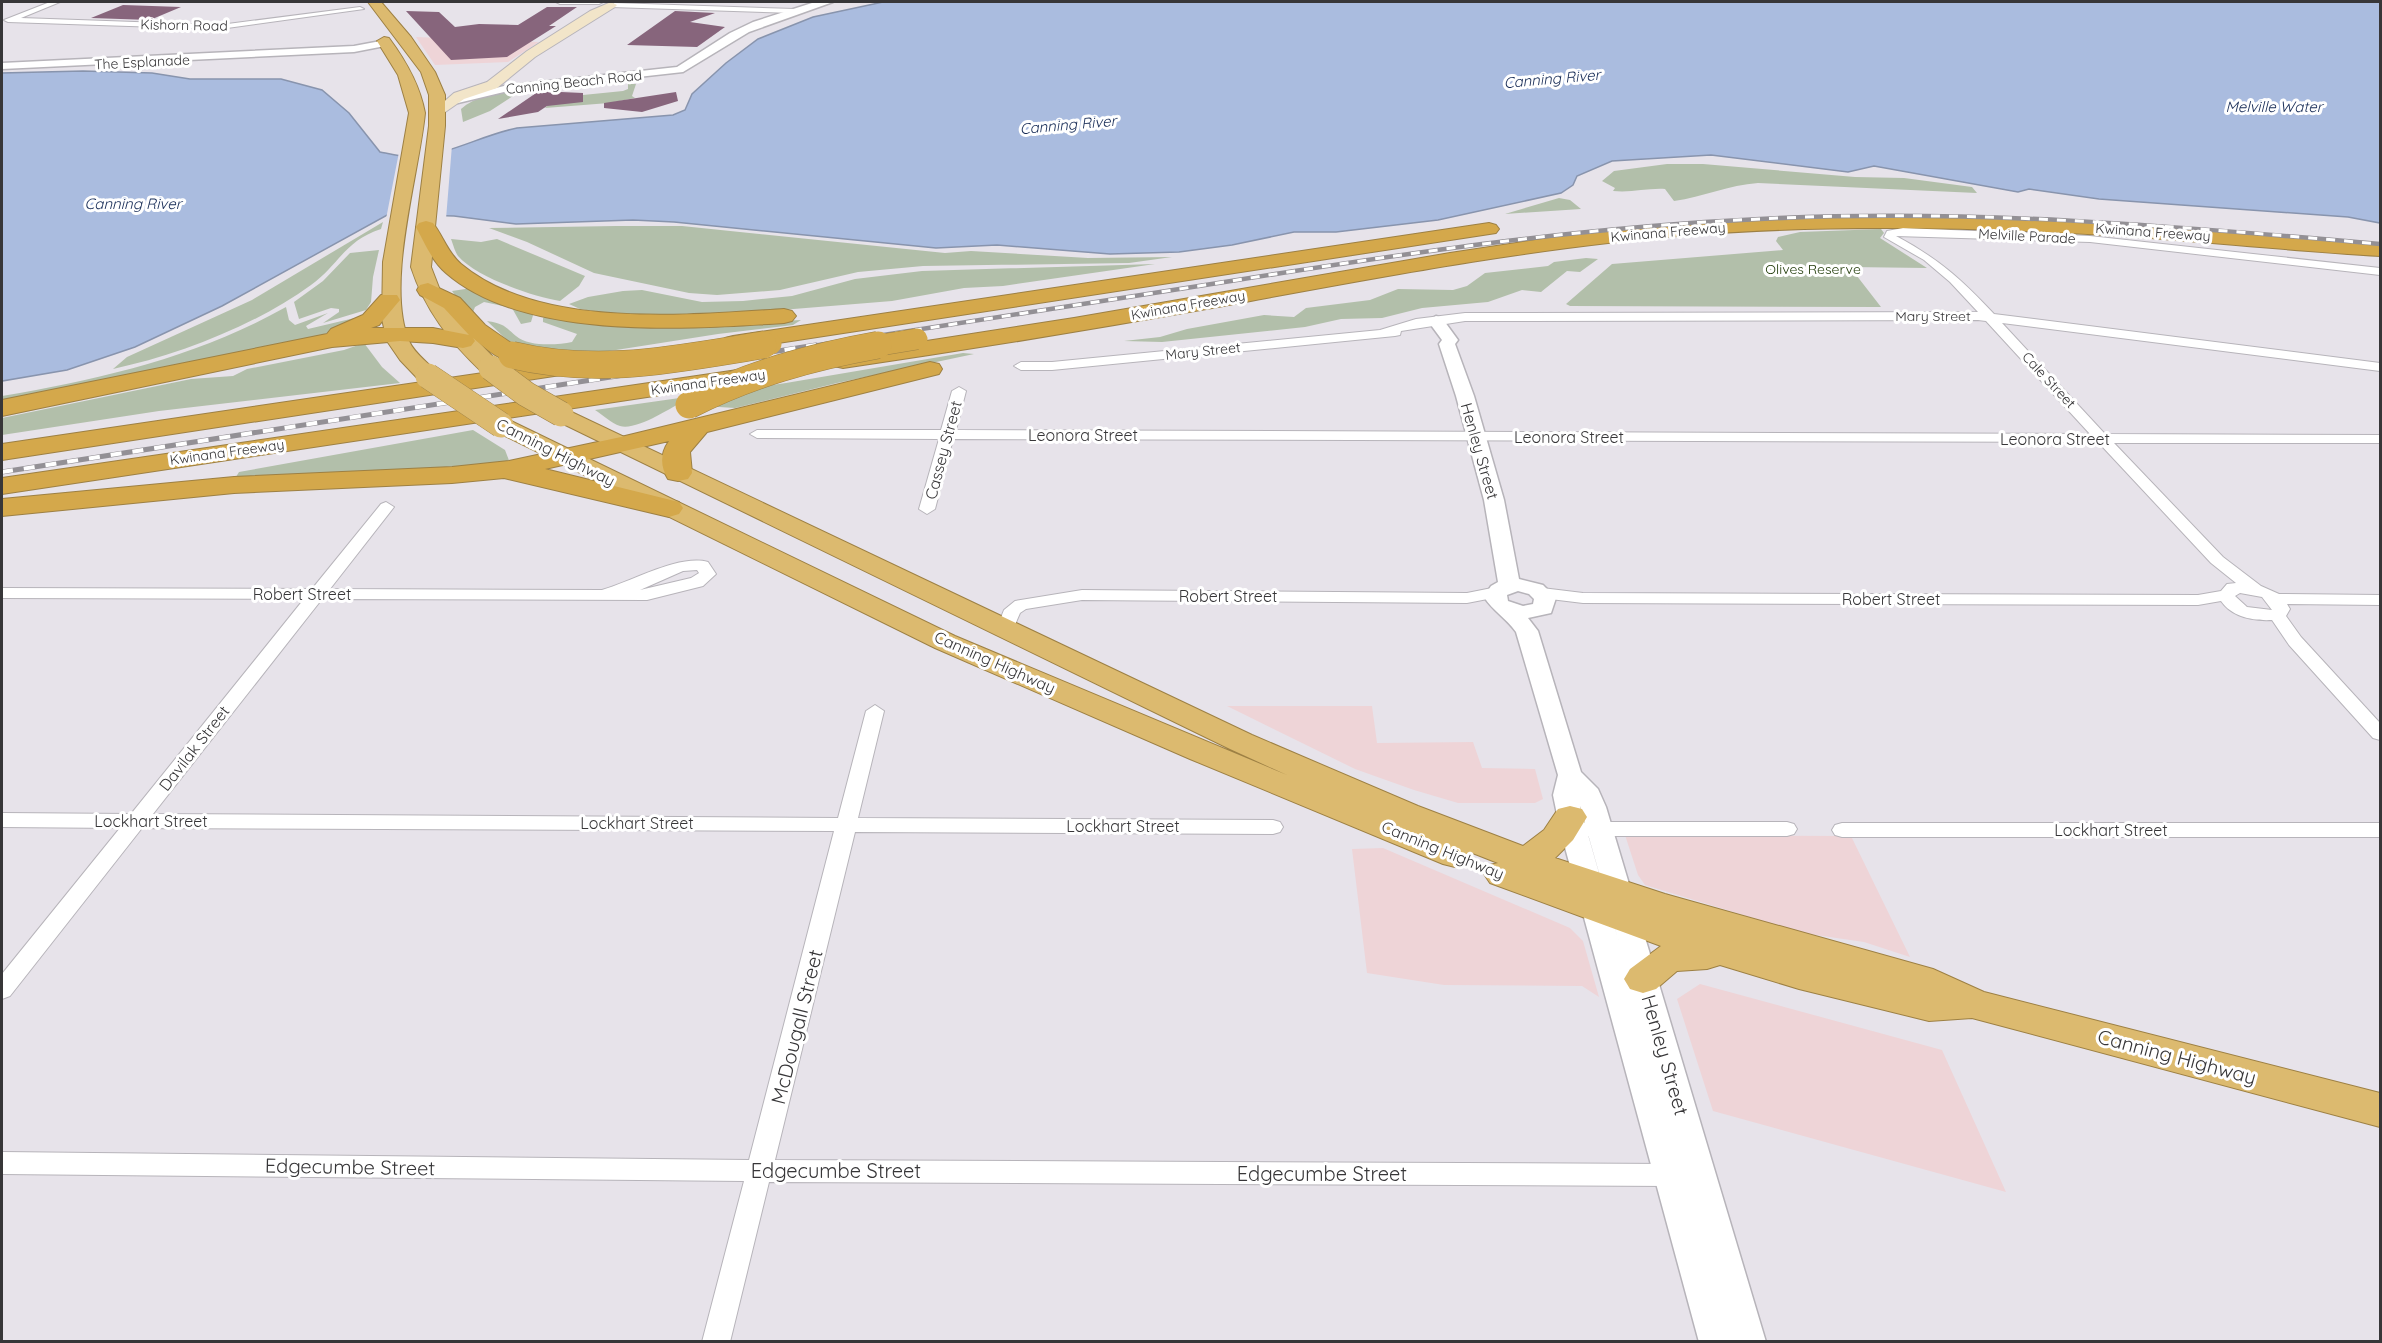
<svg xmlns="http://www.w3.org/2000/svg" width="2382" height="1343" viewBox="0 0 2382 1343" font-family="Quicksand,sans-serif">
<style>
.commercial{fill:#eed4d7}
.green{fill:#b2bfaa}
.water{fill:#aabcdf;stroke:#8894ad;stroke-width:1.5}
.pier{fill:#e7e3ea}
.building{fill:#87657c}
.lines{fill:none;stroke-linecap:round;stroke-linejoin:round}
.minor-casing{stroke:#b7b4ba;stroke-width:2}
.tertiary-casing{stroke:#b7b4ba;stroke-width:3}
.secondary-casing{stroke:#b7b4ba;stroke-width:2}
.trunk-casing{stroke:#9d8044;stroke-width:2}
.motorway-casing{stroke:#9d8044;stroke-width:2}
.minor{fill:#fff;fill-rule:evenodd}
.tertiary{fill:#fff;fill-rule:evenodd}
.secondary{fill:#f2e5c9;fill-rule:evenodd}
.trunk{fill:#dcba6f;fill-rule:evenodd}
.motorway{fill:#d4a84b;fill-rule:evenodd}
.rail-far1-casing{stroke:#939095;stroke-width:4.5}
.rail-casing{stroke:#939095;stroke-width:5}
.rail-far1{stroke:#fff;stroke-width:3;stroke-dasharray:9;stroke-linecap:butt}
.rail{stroke:#fff;stroke-width:4;stroke-dasharray:11;stroke-linecap:butt}
.trunk-bridge-casing{stroke:#9d8044;stroke-width:26;stroke-linecap:butt}
.motorway-bridge-far1-casing{stroke:#9d8044;stroke-width:22;stroke-linecap:butt}
.motorway-bridge-casing{stroke:#9d8044;stroke-width:28;stroke-linecap:butt}
.trunk-bridge{stroke:#dcba6f;stroke-width:25}
.motorway-bridge-far1{stroke:#d4a84b;stroke-width:21}
.motorway-bridge{stroke:#d4a84b;stroke-width:27}
.labels{text-anchor:middle;stroke-width:6;stroke-linejoin:round;paint-order:stroke}
.far-street-label{font-size:14px;fill:#373638;stroke:#fff}
.far-park-label{font-size:14px;fill:#1a3500;stroke:#fff}
.far-water-label{font-size:15px;font-style:italic;fill:#142954;stroke:#fff}
.street-label{font-size:16px;fill:#373638;stroke:#fff}
.near-street-label{font-size:20px;fill:#373638;stroke:#fff}
</style>
<rect width="100%" height="100%" fill="#e7e3ea"/>
<path class="commercial" d="M416,37L539,42L508,62L435,65Z
M1227,706H1372L1377,743L1473,742L1482,768L1535,769L1543,799L1535,803H1458L1414,790L1355,769Z
M1625,835L1851,836L1910,957L1864,942L1802,933L1645,885L1638,875Z
M1383,848L1570,928L1583,941L1599,997L1582,986L1444,985L1367,973L1352,849Z
M1700,984L1942,1050L2006,1192L1713,1111L1677,999Z"/>
<path class="green" d="M628,84H636L632,96L635,98L609,103L545,108C556,98 560,90 573,96L623,91L628,89Z
M522,90L490,111L463,122L461,109C478,94 500,92 522,90Z
M1667,164H1703L1855,177L1904,178L1972,187L1977,193L1758,183C1729,185 1703,197 1674,201L1665,189C1647,188 1631,193 1613,191L1615,188L1602,181L1614,171Z
M1559,198L1570,200L1581,209L1505,214Z
M383,222L381,229C344,241 339,265 311,285C256,325 179,355 113,369L127,357L252,300Z
M616,226H682L945,253L971,251L1088,258L1172,257L1129,263L923,266L858,272L780,290L717,295L689,293L594,273L527,242L489,228Z
M1881,229L1884,233L1880,238L1927,268L1850,267L1881,307L1570,306L1566,304L1612,264L1783,250L1776,241L1778,237L1800,232Z
M451,239L481,242L497,239L585,276L579,286L560,301C533,297 476,277 458,256C455,252 453,244 451,239Z
M379,250L373,277L371,302L366,310L323,323L339,312V309L331,308L299,319L294,302L323,281L350,253Z
M1586,258L1598,259L1580,272L1567,271L1541,292L1522,290L1488,302L1422,308L1382,318L1341,319L1305,327L1162,342L1124,341L1160,337L1187,329L1264,315L1294,317L1306,308L1370,300L1398,289L1453,290L1467,286L1485,273L1548,266L1554,262Z
M1155,264L1003,286L964,288L892,301L769,311L681,317L611,314L580,309L569,304L588,297L623,291L642,290L702,302L743,301L792,296L855,279L922,271Z
M472,288L534,312L531,322L521,324L512,308L484,302L475,307L471,317L452,291Z
M286,307L289,320L295,325L328,313L306,326L308,329L363,316L335,331L313,337L2,401V396C101,379 197,357 286,307Z
M550,314L744,323L801,320L793,325L718,334L597,353L526,350L508,341L487,321C505,324 504,326 516,336C529,347 557,345 572,342L577,334L543,322V318Z
M364,343L382,367L400,383L159,411L2,435V418L191,379L233,376L247,369L344,350Z
M963,353L974,354L837,383L735,408L703,406L685,400C671,408 636,431 620,426C611,423 603,415 595,410L786,383Z
M473,430L505,450L510,463L234,480L239,472Z"/>
<path class="water" d="M883,2H2380V223L2348,217L2099,199L2029,189L2018,192L1874,166L1848,172L1711,155L1612,161L1577,176L1573,185L1561,193L1438,220L1336,232H1294L1232,245L1179,252L1110,254L997,245L936,248L674,222L633,220L516,224L454,216L389,214L222,306L135,347L67,370L2,381V73L83,71L152,73L190,79H281L322,90L349,113L380,152C390,154 402,157 413,157C449,155 482,135 517,128L673,115L685,110L692,94L726,63L758,39L813,17Z"/>
<path class="pier" d="M452,145L446,219H386L399,152L411,154Z"/>
<path class="building" d="M123,5L181,7L150,20L91,18Z
M547,7H577L549,26H556L507,57L451,60L406,11L439,12L455,27L479,24L518,25Z
M675,11L715,13L690,22L725,27L697,47L627,45Z
M539,91L583,93V102L547,106L538,112L498,119Z
M676,92L678,101L642,112L604,108V103Z"/>
<g class="lines">
<defs>
<path id="minor" d="M50,2H60L21,18L220,25L360,7L364,9L220,29L8,22L4,20Z
M556,2H603L599,4H560Z
M614,3L795,9L799,11L795,13L611,7Z
M1903,228L2090,236L2380,268V275L2090,242L1896,236C1939,259 1961,279 1994,314L2380,363V371L2002,323L2105,434L2380,435V443H2114L2223,557L2261,586L2279,594L2380,595V605L2287,604L2290,609L2286,616L2301,637L2380,723V740L2373,738L2289,645L2272,620C2253,621 2232,617 2221,601L2198,605L1583,603L1542,598L1534,593L1542,588L1583,593L2198,595L2221,591L2227,584L2236,583L2211,563L2098,442L953,439L935,509L927,514L919,509L939,439L757,438L750,434L757,430H941L952,391L959,387L966,391L956,430L2090,434L1986,321L1978,320L1465,321L1401,331L1400,335L1395,336L1052,370H1021L1014,366L1021,362H1052L1380,330L1416,319L1465,313L1978,312L1950,282L1924,260L1884,237L1887,231ZM2240,593L2262,597L2272,610L2247,607L2235,596Z
M386,502L394,507L330,589L602,590C633,581 679,554 708,562L716,574L703,586L647,600L322,599L153,814L838,818L866,711L875,705L884,711L858,818L1273,820L1280,822L1283,827L1280,832L1273,834L855,832L775,1160L1671,1164L1680,1167L1684,1175L1680,1183L1671,1186L769,1182L730,1342H702L744,1181L2,1174V1152L749,1160L834,831L142,828L10,996L2,999V974L120,828L2,827V813L131,814L304,599L2,598V588L312,589L381,504ZM697,570L699,573L691,578L640,590L683,571Z
M1497,587L1505,592L1503,596L1467,603L1082,600L1026,609L1020,613L1011,634H999L996,630L1004,610L1015,601L1082,590L1467,593Z
M1588,822H1787L1794,824L1797,829L1794,834L1787,836H1588L1581,834L1578,829L1581,824Z
M1842,823H2380V837H1842L1835,835L1832,830L1835,825Z"/>
<path id="tertiary" d="M833,2L749,32L683,72L504,92L458,103L452,99L504,86L677,67L730,33L753,22L812,3Z
M386,40L391,43L390,45L354,52L2,69V63L354,46Z
M1436,316L1442,318L1458,340L1455,344L1474,396L1504,500L1519,579L1543,585L1556,598L1551,613L1528,618L1538,631L1581,772L1598,789L1606,807L1766,1342H1699L1560,829L1553,795L1558,775L1516,632C1506,618 1493,611 1484,597L1491,586L1498,582L1484,500L1456,396L1439,344L1442,340L1428,321ZM1518,591L1529,594L1534,599L1533,604L1523,606L1508,601L1507,595ZM1580,806V807L1620,946Z"/>
<path id="secondary" d="M611,2L617,5L615,7L535,57L497,88L464,99L438,117L431,113L454,93L487,82L527,51L590,11Z"/>
<path id="trunk" d="M368,2H381L411,37L435,72L445,95V126L431,267L443,298L456,319L499,363L502,368L499,373H483C450,342 425,310 411,267L429,126V95L421,72Z
M384,37L389,38C406,61 420,85 425,113C419,175 385,284 409,341C415,355 431,364 439,376L436,381H420L400,360L387,341L382,319L383,262L409,113L398,75L377,41Z
M561,407L1252,735L1418,806L1523,846L1544,830L1558,809L1570,806L1582,809L1587,817L1573,840L1555,858L1665,894L1933,969L1984,992L2380,1093V1127L1972,1018L1929,1021L1799,989L1720,965L1707,969L1677,971L1656,989L1643,993L1630,989L1624,979L1630,969L1661,946L1490,883L1484,874L1490,865L1498,863L1470,852L1472,855L1467,864L1455,867L1443,864L1190,759L935,648L493,430L489,425L493,420H509L955,636L1287,775L1230,749L553,419L549,414L553,409Z"/>
<path id="motorway" d="M1862,215C2035,217 2207,229 2380,244V256C2295,251 2210,242 2124,236C1979,227 1834,224 1689,235C1528,248 1370,279 1212,308C1089,330 966,350 843,368L834,366L831,361L834,356L843,354L1074,318L1450,253L1569,235L1689,223Z
M426,221L433,223C443,236 448,253 461,264C540,330 688,315 784,309L792,311L796,316L792,321L784,323C687,329 524,341 446,273C432,261 424,242 416,227L419,223Z
M1489,223L1496,225L1499,229L1496,233L733,350L725,348L721,343L725,338L733,336Z
M428,283L460,298L485,325L521,350L524,355L521,360C502,365 487,349 473,338L475,341L471,346L463,348L433,343L400,341L332,347L2,416V400L327,334L331,329L363,315L381,295H397L400,300L379,325L371,328H433L469,335L444,308L420,295L417,290L420,285Z
M578,359L587,361L590,366L587,371L2,460V444Z
M930,362L939,364L942,369L939,374L707,432L690,452L692,473L688,479L678,481L668,479C660,466 660,454 669,441L545,469L679,502L683,508L679,514L669,517L504,478L452,483L234,493L2,516V499L234,477L452,467L509,461L621,437Z
M751,368L760,370L763,375L760,380L2,494V478Z"/>
</defs>
<use href="#minor" class="minor-casing"/>
<use href="#tertiary" class="tertiary-casing"/>
<use href="#secondary" class="secondary-casing"/>
<use href="#trunk" class="trunk-casing"/>
<use href="#motorway" class="motorway-casing"/>
<use href="#minor" class="minor"/>
<use href="#tertiary" class="tertiary"/>
<use href="#secondary" class="secondary"/>
<use href="#trunk" class="trunk"/>
<use href="#motorway" class="motorway"/>
<defs>
<path id="rail-far1" d="M806,347C948,325 1089,303 1231,281C1407,253 1582,227 1760,219C1968,208 2174,226 2380,244"/>
<path id="rail" d="M2,472L816,345"/>
</defs>
<use href="#rail-far1" class="rail-far1-casing"/>
<use href="#rail" class="rail-casing"/>
<use href="#rail-far1" class="rail-far1"/>
<use href="#rail" class="rail"/>
<defs>
<path id="trunk-bridge" d="M491,368L526,394L561,414
M428,376L501,425"/>
<path id="motorway-bridge-far1" d="M753,347L771,344
M869,347L917,339"/>
<path id="motorway-bridge" d="M512,355C599,376 676,359 763,345
M689,405C750,374 811,357 878,345"/>
</defs>
<use href="#trunk-bridge" class="trunk-bridge-casing"/>
<use href="#motorway-bridge-far1" class="motorway-bridge-far1-casing"/>
<use href="#motorway-bridge" class="motorway-bridge-casing"/>
<use href="#trunk-bridge" class="trunk-bridge"/>
<use href="#motorway-bridge-far1" class="motorway-bridge-far1"/>
<use href="#motorway-bridge" class="motorway-bridge"/>
</g>
<g class="labels">
<g class="far-street-label">
<text transform="translate(184 25) rotate(1)" y="5">Kishorn Road</text>
<text transform="translate(142 62) rotate(-3)" y="5">The Esplanade</text>
<text transform="translate(574 82) rotate(-6)" y="5">Canning Beach Road</text>
<text transform="translate(1668 232) rotate(-5)" y="5">Kwinana Freeway</text>
<text transform="translate(2153 232) rotate(4)" y="5">Kwinana Freeway</text>
<text transform="translate(2027 236) rotate(3)" y="5">Melville Parade</text>
<text transform="translate(1188 305) rotate(-10)" y="5">Kwinana Freeway</text>
<text x="1933" y="321">Mary Street</text>
<text transform="translate(1203 351) rotate(-6)" y="5">Mary Street</text>
<text transform="translate(2049 380) rotate(47)" y="5">Cale Street</text>
<text transform="translate(708 382) rotate(-8)" y="5">Kwinana Freeway</text>
<text transform="translate(227 452) rotate(-8)" y="5">Kwinana Freeway</text>
</g>
<g class="far-park-label">
<text x="1813" y="274">Olives Reserve</text>
</g>
<g class="far-water-label">
<text transform="translate(1552 79) rotate(-5)" y="5">Canning River</text>
<text x="2274" y="112">Melville Water</text>
<text transform="translate(1068 125) rotate(-5)" y="5">Canning River</text>
<text x="133" y="209">Canning River</text>
</g>
<g class="street-label">
<text x="1083" y="441">Leonora Street</text>
<text x="1569" y="443">Leonora Street</text>
<text x="2055" y="445">Leonora Street</text>
<text transform="translate(943 450) rotate(-75)" y="6">Cassey Street</text>
<text transform="translate(1480 451) rotate(74)" y="6">Henley Street</text>
<text transform="translate(556 452) rotate(27)" y="6">Canning Highway</text>
<text x="302" y="600">Robert Street</text>
<text x="1228" y="602">Robert Street</text>
<text x="1891" y="605">Robert Street</text>
<text transform="translate(995 662) rotate(24)" y="6">Canning Highway</text>
<text transform="translate(194 748) rotate(-52)" y="6">Davilak Street</text>
<text x="151" y="827">Lockhart Street</text>
<text x="637" y="829">Lockhart Street</text>
<text x="1123" y="832">Lockhart Street</text>
<text x="2111" y="836">Lockhart Street</text>
<text transform="translate(1443 850) rotate(22)" y="6">Canning Highway</text>
</g>
<g class="near-street-label">
<text transform="translate(797 1027) rotate(-76)" y="7">McDougall Street</text>
<text transform="translate(1665 1055) rotate(74)" y="7">Henley Street</text>
<text transform="translate(2177 1057) rotate(15)" y="7">Canning Highway</text>
<text transform="translate(350 1167) rotate(1)" y="7">Edgecumbe Street</text>
<text x="836" y="1178">Edgecumbe Street</text>
<text x="1322" y="1181">Edgecumbe Street</text>
</g>
</g>
<rect width="2382" height="1343" fill="none" stroke="#373638" stroke-width="6"/>
</svg>
